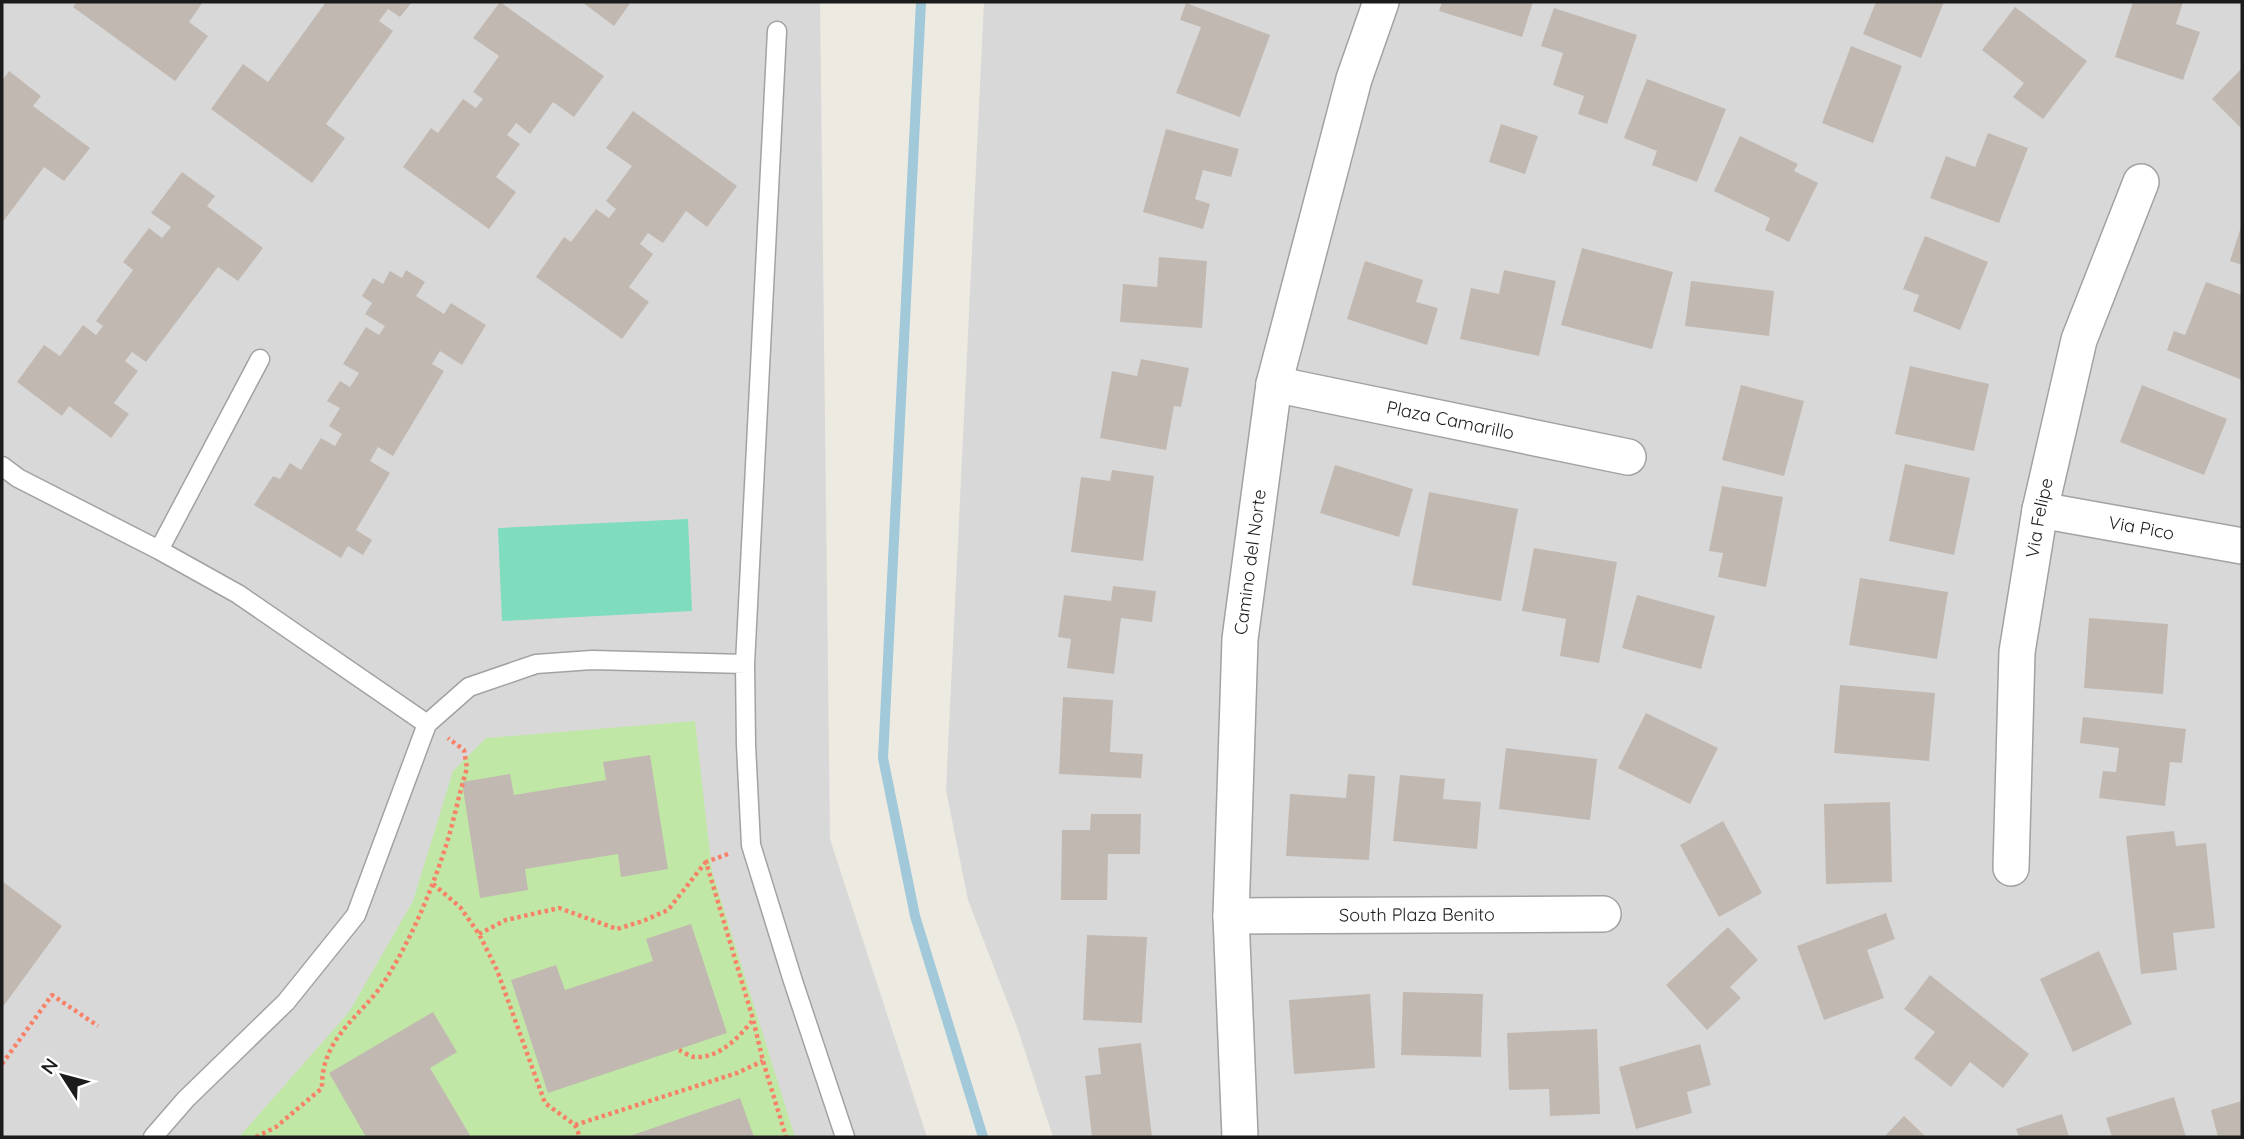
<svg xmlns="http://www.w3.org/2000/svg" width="2244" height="1139" viewBox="0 0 2244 1139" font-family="Quicksand,sans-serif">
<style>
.residential{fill:#d9d8d8}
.grass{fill:#c1e7a7}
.pitch{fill:#7fdcbf}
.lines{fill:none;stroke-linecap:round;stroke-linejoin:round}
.stream{stroke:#a1c9da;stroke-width:10}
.building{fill:#c1b9b1}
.lane-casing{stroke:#a2a2a2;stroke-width:21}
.street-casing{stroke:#a2a2a2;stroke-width:38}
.path{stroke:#f78268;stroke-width:4.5;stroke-dasharray:3.5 3.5;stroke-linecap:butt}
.lane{stroke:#fff;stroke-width:18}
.street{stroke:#fff;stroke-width:35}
.labels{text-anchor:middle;stroke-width:5;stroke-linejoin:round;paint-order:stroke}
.street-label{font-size:18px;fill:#1b1b1b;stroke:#fff}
</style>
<rect width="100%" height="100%" fill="#edeae1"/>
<path class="residential" d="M2,2H820L830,839L927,1137H2Z
M984,2H2242V1137H1053L1017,1027L968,900L946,790Z"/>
<path class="grass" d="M695,721L712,871L795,1137H239L349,1012L413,901L453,771L486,738Z"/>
<path class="pitch" d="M688,519L692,611L502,621L498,528Z"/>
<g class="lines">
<path class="stream" d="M921,2L883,758L915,916L983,1137"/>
</g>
<path class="building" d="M77,2H203L189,22L208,36L175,81L73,7Z
M326,2H412L400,17L388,9L379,21L393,31L326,124L345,138L312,183L211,109L243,64L268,82Z
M500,2L604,76L574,117L553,102L530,134L516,123L507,135L520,144L496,177L516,192L489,229L403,167L431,128L438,133L463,99L476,108L483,99L473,92L499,56L473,38Z
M582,2H631L614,26Z
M1442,2H1533L1522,37L1439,11Z
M1876,2H1944L1921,58L1863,34Z
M2133,2H2183L2176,24L2200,32L2183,80L2115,57Z
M1186,3L1270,35L1240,117L1176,93L1201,27L1180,20Z
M2015,7L2087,61L2043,119L2013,97L2024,83L1982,50Z
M1554,8L1637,35L1607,124L1578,114L1584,96L1553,85L1563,53L1541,46Z
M1851,46L1902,66L1873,143L1822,123Z
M2242,68V129L2212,99Z
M9,71L41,96L33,106L90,148L64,181L44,167L2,223V81Z
M1647,79L1726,109L1697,182L1652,165L1657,151L1624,138Z
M633,111L737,186L707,227L686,211L663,243L648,233L640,244L653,254L629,287L649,302L622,339L536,277L564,237L571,242L596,209L609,218L616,209L606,201L632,166L606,148Z
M1501,124L1538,136L1525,174L1489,162Z
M1166,129L1239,149L1231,177L1203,170L1195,199L1210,204L1203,229L1143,212Z
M1988,133L2028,148L1999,223L1930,198L1946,156L1975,167Z
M1740,136L1798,164L1794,171L1818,183L1789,242L1765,230L1770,218L1714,191Z
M182,172L215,196L207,206L263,248L238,281L218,267L146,362L132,352L125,361L138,371L114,403L129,414L111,438L69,406L62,416L17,382L44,345L60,356L83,325L96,335L103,326L96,321L133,270L123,262L149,228L162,238L171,227L151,213Z
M2242,224V265L2230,261Z
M1925,236L1988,262L1960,330L1913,311L1919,295L1903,289Z
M1582,248L1673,272L1652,349L1561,325Z
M1159,257L1207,261L1202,328L1120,322L1123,284L1157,287Z
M1365,261L1423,280L1416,302L1438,308L1427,345L1347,319Z
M406,270L425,282L416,296L444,314L451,303L486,325L462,365L440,351L432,364L444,371L393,456L378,447L370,461L390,473L356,530L372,540L363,555L348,546L341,558L254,505L273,476L280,479L290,463L301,470L321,438L335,446L342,434L329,426L340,408L327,401L340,381L350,387L359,373L343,364L366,327L379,335L385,326L365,314L372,303L362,296L373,278L383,284L390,271L402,278Z
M1504,270L1556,281L1539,356L1460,339L1471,288L1499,294Z
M1691,281L1774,291L1769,336L1685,326Z
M2206,282L2242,295V380L2167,350L2174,331L2185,335Z
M1141,359L1189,368L1181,407L1174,406L1166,450L1100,438L1112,371L1137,376Z
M1910,366L1989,384L1974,451L1895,434Z
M1741,385L1804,401L1784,476L1722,460Z
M2142,385L2227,419L2204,475L2120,442Z
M1905,464L1970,478L1954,555L1889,541Z
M1335,465L1413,489L1399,537L1320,513Z
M1112,470L1154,476L1143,561L1071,552L1081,477L1110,481Z
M1722,486L1783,497L1766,587L1718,577L1723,553L1709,551Z
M1429,492L1518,509L1501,601L1412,585Z
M1534,548L1617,562L1599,663L1560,656L1566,619L1522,611Z
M1860,578L1948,592L1937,659L1849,645Z
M1113,586L1156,591L1152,622L1121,618L1114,674L1067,668L1071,639L1058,637L1064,595L1111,601Z
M1637,595L1715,616L1701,669L1622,648Z
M2089,618L2168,624L2163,694L2084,688Z
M1840,685L1935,693L1929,761L1834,753Z
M1063,697L1113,700L1110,752L1143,754L1141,778L1059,774Z
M1646,713L1718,748L1690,804L1618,768Z
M2083,717L2186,729L2182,763L2170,762L2165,806L2099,798L2103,771L2116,772L2119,748L2080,743Z
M1506,748L1597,759L1590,820L1499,809Z
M650,755L668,869L621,877L618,854L525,869L528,890L480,898L462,782L510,774L514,795L606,780L603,762Z
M1348,774L1375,776L1369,860L1286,856L1290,794L1346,798Z
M1400,775L1445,779L1443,799L1481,802L1477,849L1393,841Z
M1890,802L1892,882L1826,884L1824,804Z
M1091,814H1141L1140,854H1108L1107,900H1061L1062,830H1090Z
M1723,821L1762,893L1719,917L1680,845Z
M2174,831L2176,846L2206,843L2215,928L2173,933L2177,970L2141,974L2126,836Z
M2,881L62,926L2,1008Z
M1886,913L1895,939L1867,950L1884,998L1824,1020L1797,946Z
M691,924L727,1033L548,1093L511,980L556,965L565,990L653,961L646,939Z
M1728,927L1758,960L1730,987L1741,998L1707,1030L1666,985Z
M1087,935L1147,937L1142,1023L1083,1020Z
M2099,951L2132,1024L2073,1052L2040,979Z
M1930,975L2029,1054L2003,1088L1970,1062L1951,1087L1914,1058L1935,1032L1904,1009Z
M1403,992L1483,994L1481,1057L1401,1055Z
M1370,994L1375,1068L1294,1074L1289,1000Z
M433,1012L457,1052L430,1068L471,1137H366L329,1073Z
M1597,1029L1600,1114L1550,1116L1549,1089L1509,1090L1507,1033Z
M1141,1043L1152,1137H1092L1085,1076L1101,1074L1098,1048Z
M1700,1044L1711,1085L1687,1092L1692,1113L1636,1129L1619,1067Z
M2174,1097L2186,1137H2112L2106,1118Z
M740,1098L754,1137H627Z
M2242,1101V1137H2218L2211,1110Z
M2062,1114L2069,1137H2019L2016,1129Z
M1904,1116L1926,1137H1884Z"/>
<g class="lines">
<defs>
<path id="lane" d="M777,31L745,664L746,745L751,845L793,981L845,1137
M2,466L18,478L159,550L238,594L427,724
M159,550L260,359
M153,1137L186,1099L286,1002L356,915L427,724L469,687L536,664L592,660L745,664"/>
<g id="street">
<path id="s1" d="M1274,384L1628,457"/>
<path id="s2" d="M2040,510L2242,546"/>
<path id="s3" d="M2011,868L2017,652L2040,510L2079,340L2141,182"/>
<path id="s4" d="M1231,916L1603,914"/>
<path id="s5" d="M1240,1137L1231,916L1240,639L1274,384L1354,79L1381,2"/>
</g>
</defs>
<use href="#lane" class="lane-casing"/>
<use href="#street" class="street-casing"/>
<path class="path" d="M728,854L706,862L753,1019L763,1061L786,1137
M433,884L460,907L479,934L497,970L545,1103L575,1125L580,1137
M479,934L506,920L559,908L617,929L643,921L668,910L705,863
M679,1050C683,1052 689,1056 694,1057C719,1059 739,1037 753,1020
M2,1064L52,995L98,1026
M575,1125L737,1073L763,1061
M256,1137L276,1127L322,1088C321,1036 362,1017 386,979C413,936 434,885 449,836C455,814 460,791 467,768L464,750L448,738"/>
<use href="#lane" class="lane"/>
<use href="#street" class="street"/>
</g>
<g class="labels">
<g class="street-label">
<text dy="6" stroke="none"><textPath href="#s1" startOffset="180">Plaza Camarillo</textPath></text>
<text dy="6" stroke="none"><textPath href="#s3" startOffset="352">Via Felipe</textPath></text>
<text dy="6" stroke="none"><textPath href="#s2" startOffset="103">Via Pico</textPath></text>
<text dy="6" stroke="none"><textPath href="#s5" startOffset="576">Camino del Norte</textPath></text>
<text dy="6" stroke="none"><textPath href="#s4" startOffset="186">South Plaza Benito</textPath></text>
</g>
</g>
<rect width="2244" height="1139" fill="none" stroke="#1b1b1b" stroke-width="7"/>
<g transform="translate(63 1076) rotate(306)" stroke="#ffffff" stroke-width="5" paint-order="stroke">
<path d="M0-5L12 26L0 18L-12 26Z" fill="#1b1b1b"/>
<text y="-10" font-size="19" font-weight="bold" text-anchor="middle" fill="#1b1b1b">N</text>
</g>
</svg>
